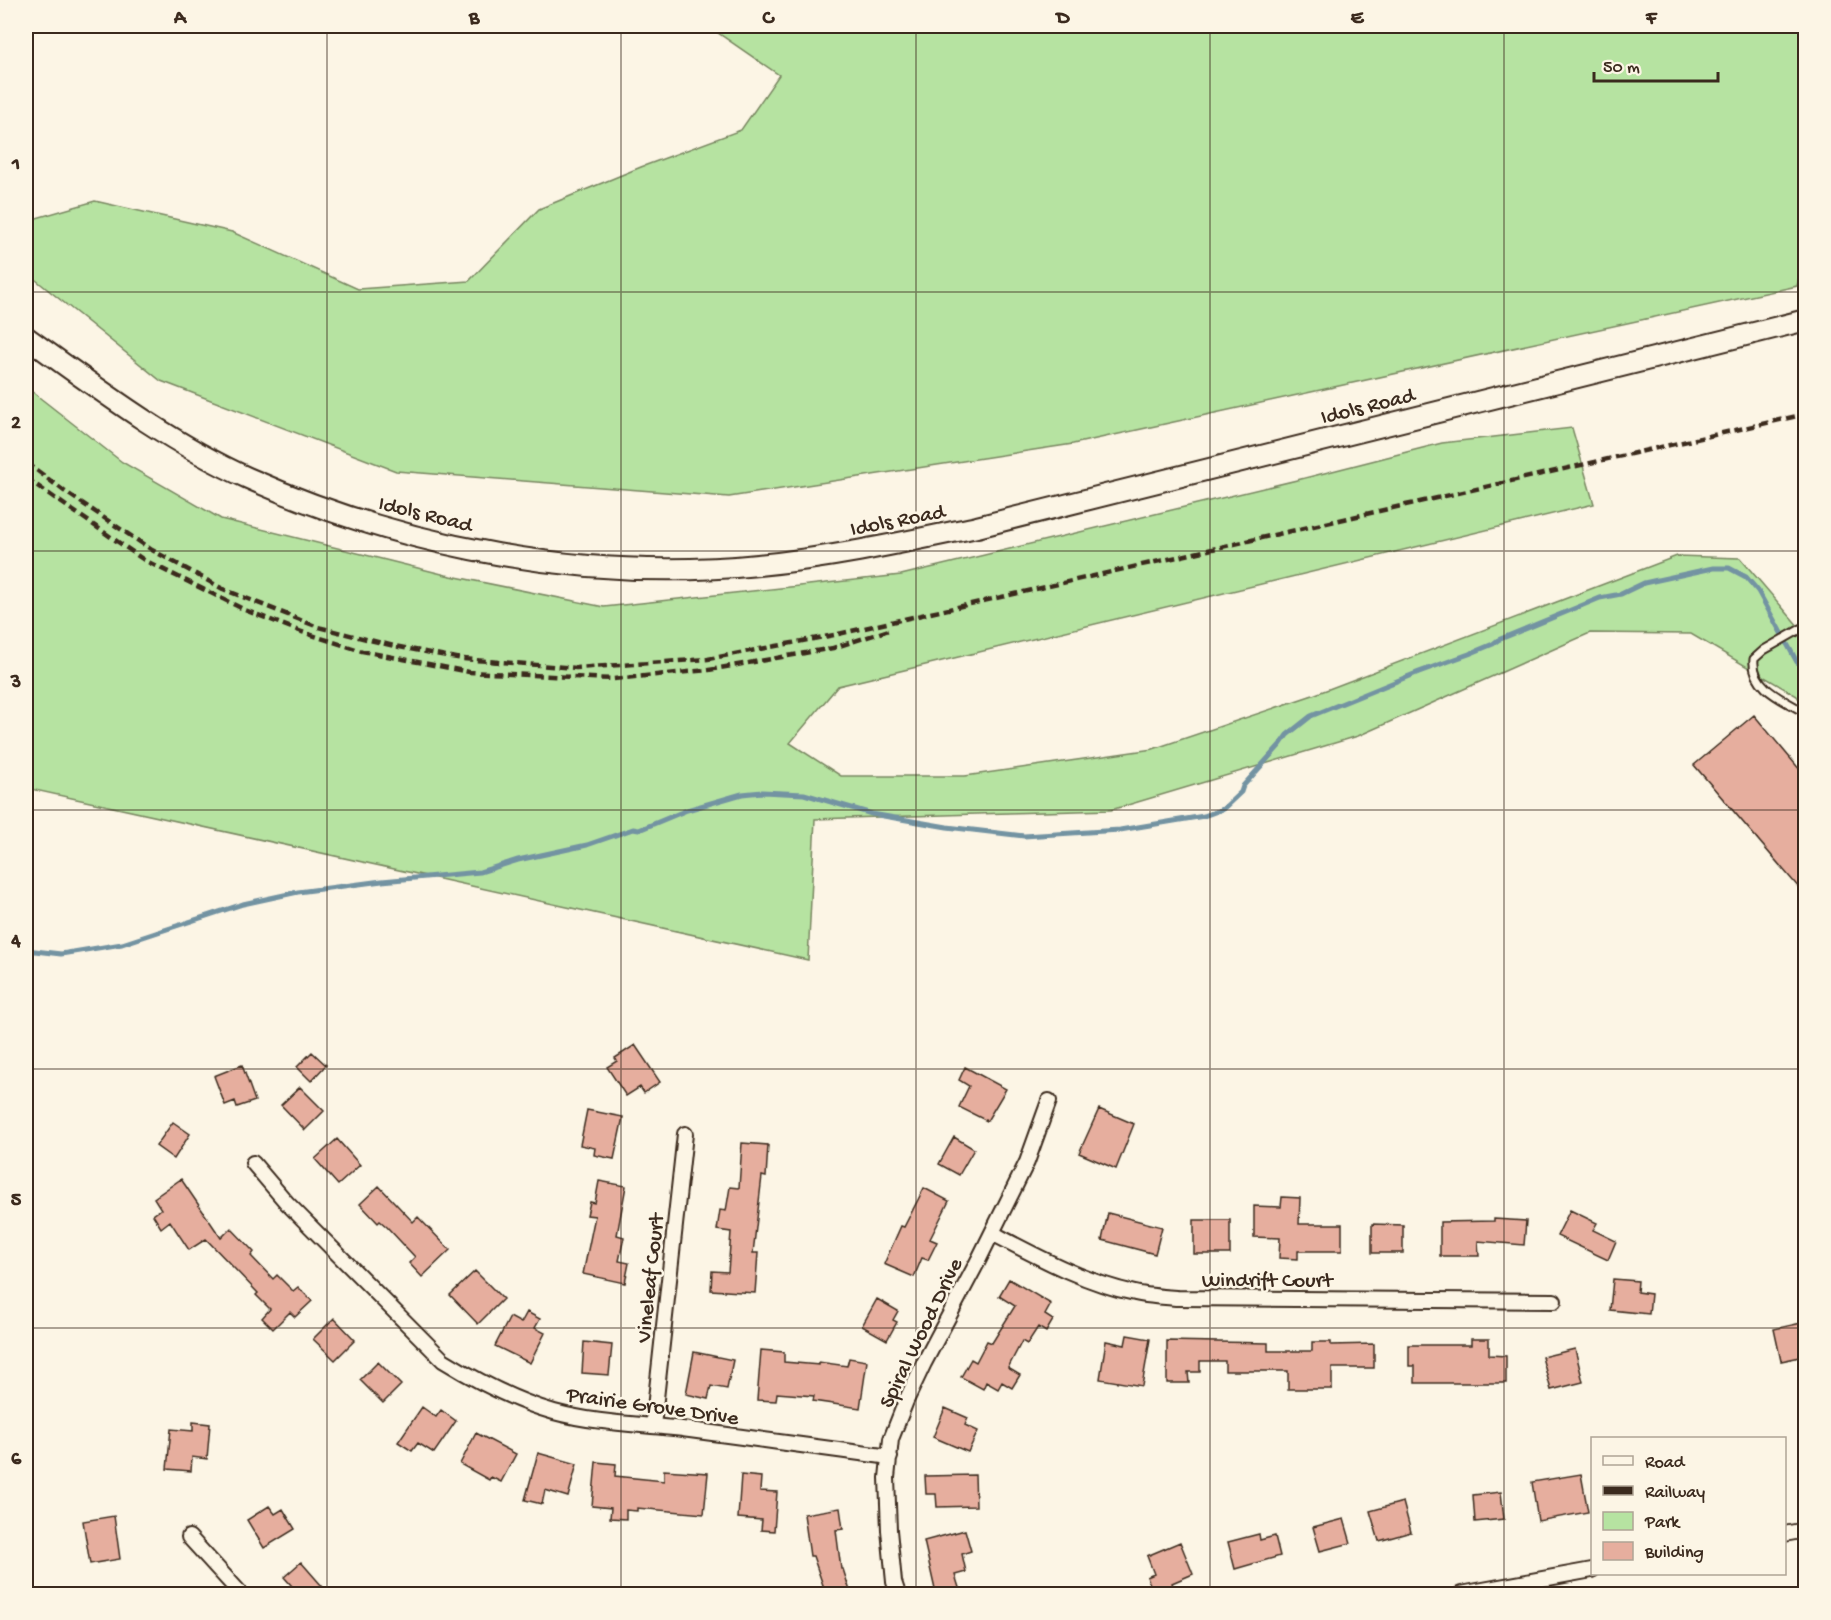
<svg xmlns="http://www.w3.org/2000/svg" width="1831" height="1620" viewBox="0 0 1831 1620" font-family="'Gochi Hand',sans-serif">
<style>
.green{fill:#b6e3a1;stroke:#788660;stroke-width:1.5}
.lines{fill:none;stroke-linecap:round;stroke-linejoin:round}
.stream{stroke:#7393a2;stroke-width:5}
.building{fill:#e6ae9e;stroke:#3b2a1e;stroke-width:1.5}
.lane-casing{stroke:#3b2a1e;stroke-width:11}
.street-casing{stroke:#3b2a1e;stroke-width:18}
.secondary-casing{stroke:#3b2a1e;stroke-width:24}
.lane{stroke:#fcf5e5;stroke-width:7}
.street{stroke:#fcf5e5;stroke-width:14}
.secondary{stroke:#fcf5e5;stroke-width:20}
.rail{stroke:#3b2a1e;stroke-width:4.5;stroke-dasharray:9 4.5;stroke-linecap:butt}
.grid{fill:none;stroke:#3b2a1e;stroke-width:1.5;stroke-opacity:0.55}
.labels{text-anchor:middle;stroke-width:5;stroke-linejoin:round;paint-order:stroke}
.street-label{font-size:22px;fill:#3b2a1e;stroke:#fcf5e5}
.neatline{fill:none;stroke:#3b2a1e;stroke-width:2}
.grid-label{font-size:20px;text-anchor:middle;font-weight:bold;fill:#3b2a1e}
</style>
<rect width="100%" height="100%" fill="#fcf5e5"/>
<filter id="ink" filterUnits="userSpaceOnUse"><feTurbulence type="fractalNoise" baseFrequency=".0167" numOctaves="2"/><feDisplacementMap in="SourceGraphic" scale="12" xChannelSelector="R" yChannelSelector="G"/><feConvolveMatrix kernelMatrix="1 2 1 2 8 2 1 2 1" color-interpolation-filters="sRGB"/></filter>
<g filter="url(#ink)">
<path class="green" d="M708,26H1805L1806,245L1797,286L1073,444L729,497L396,471L161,381L26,272V221L95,201L232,232L358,289L469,281L539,209L641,167L741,130L779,75Z
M26,387L122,462L221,519L446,575L604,607L901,575L1301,479L1442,443L1572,428L1594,504L838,686L790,743L841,776H965L1153,749L1313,695L1677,556L1740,558L1805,634V709L1797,696L1691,634L1590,633L1358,736L1111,810L815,819L808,960L26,788Z"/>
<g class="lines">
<path class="stream" d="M26,950L61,954L122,944L243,904L298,892L382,881L480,872L518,860L587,845L633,829L639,830L687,810L742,794L762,792L804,794L872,814L947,827L1024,836L1120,830L1204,816L1223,809L1241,792L1243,786L1280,745L1287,735L1311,716L1419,672L1469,654L1493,644L1498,640L1600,598L1621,594L1644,583L1713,568H1729L1746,577L1758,591L1797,662L1806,670"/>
</g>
<path class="building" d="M1754,715L1806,777V896L1694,765Z
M635,1045L660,1082L644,1093L640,1087L626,1096L607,1067L617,1061L615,1058Z
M312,1052L326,1065L311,1081L297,1067Z
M242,1065L255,1101L237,1107L235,1101L225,1105L214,1076Z
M965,1067L1006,1089L987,1121L959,1107L969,1086L959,1080Z
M300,1087L324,1111L305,1130L281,1105Z
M1099,1109L1134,1124L1116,1169L1079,1153Z
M587,1110L623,1117L614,1159L594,1155L595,1148L580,1145Z
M173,1122L190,1134L174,1159L156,1146Z
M954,1137L974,1149L959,1175L939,1164Z
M337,1139L360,1165L338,1185L315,1159Z
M742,1143L768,1145L766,1177L762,1176L753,1253H758L755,1293L711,1290L712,1271L728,1272L731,1232L717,1230L720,1210L726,1211L730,1187L739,1188Z
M181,1179L221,1238L231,1228L254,1252L251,1256L273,1279L277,1275L293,1291L298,1287L312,1301L295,1317L290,1312L273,1329L262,1318L270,1309L256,1295L258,1293L206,1239L189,1250L170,1221L161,1228L153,1215L161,1209L154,1198Z
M599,1181L626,1186L617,1235L624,1237L619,1261L629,1263L625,1283L583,1274L595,1216L587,1215L590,1202L595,1203Z
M379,1186L413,1222L418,1217L450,1250L422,1277L409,1263L415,1257L387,1227L380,1221L378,1223L360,1204Z
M924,1188L949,1201L930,1239L937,1242L928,1260L922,1258L914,1277L884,1264L901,1226L904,1227Z
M1282,1197L1300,1198L1299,1224H1342V1251H1298V1259L1279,1258L1280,1238L1254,1237V1206L1281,1207Z
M1570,1210L1597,1223L1593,1230L1616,1241L1608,1260L1557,1236Z
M1108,1213L1162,1227L1155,1254L1102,1240Z
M1494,1219L1526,1221L1524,1245L1478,1241L1479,1256H1440V1222L1494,1221Z
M1194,1220H1230V1254H1194Z
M1372,1224L1403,1225V1253H1372Z
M475,1271L503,1299L478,1324L450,1295Z
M1009,1279L1051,1304L1045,1315L1053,1320L1046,1332L1038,1327L1027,1344L1022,1341L1008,1368L1020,1375L1012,1388L1002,1382L998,1389L986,1382L983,1389L961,1377L971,1359L976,1362L987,1341L992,1343L1015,1306L999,1296Z
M1613,1279L1638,1281L1637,1292L1651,1294L1649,1314L1610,1310Z
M877,1299L898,1311L893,1320L897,1322L887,1340L862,1326Z
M527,1312L540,1319L535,1328L545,1333L530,1363L495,1346L510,1317L521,1323Z
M334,1318L355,1340L335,1360L313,1339Z
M1806,1322V1344L1803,1345L1805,1356L1781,1361L1774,1329Z
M1127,1335L1150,1339L1142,1386L1100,1379L1106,1341L1125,1345Z
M1471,1339H1489V1355L1506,1356V1383H1415V1366H1409V1345H1471Z
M1167,1341L1268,1343V1351H1312V1342H1331V1345L1374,1344V1368H1332V1389H1288V1371H1225V1361H1200V1372H1188L1189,1383H1167Z
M584,1342L612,1345L609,1375L582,1373Z
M1575,1349L1583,1382L1551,1390L1542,1357Z
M761,1350L784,1352V1362L819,1365V1362L847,1366L849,1358L867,1361L860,1408L813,1401L814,1396L777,1393L776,1401L757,1400Z
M694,1352L733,1360L727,1389L711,1386L708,1399L686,1394Z
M378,1362L401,1385L383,1403L360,1380Z
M422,1407L436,1417L441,1410L456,1421L434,1453L418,1443L412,1451L398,1442Z
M945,1408L968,1418L965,1425L978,1431L968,1452L933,1437Z
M193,1422L210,1424L207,1459L192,1457L191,1471L167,1469L171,1429L193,1431Z
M476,1433L516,1454L501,1482L491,1477L489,1480L460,1464Z
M538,1453L577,1464L568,1497L545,1490L542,1504L525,1500Z
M596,1462L616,1464L615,1476L664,1481V1470L708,1473L704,1514L637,1508V1511L626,1510V1519L610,1518L611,1508L592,1506Z
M1581,1474L1588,1512L1538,1521L1532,1482Z
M741,1475L761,1477L760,1491L777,1492L774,1531L761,1530L762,1520L738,1518Z
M975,1475L976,1506L937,1507L936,1494H926L925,1476Z
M1501,1492L1504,1519L1475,1522L1473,1495Z
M1403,1502L1411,1532L1379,1541L1370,1511Z
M269,1506L275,1514L283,1509L295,1529L264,1548L247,1520Z
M840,1508L843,1529L836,1530L841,1569H843L851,1594H826L813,1556H810L804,1514Z
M114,1516L120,1559L90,1564L83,1521Z
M1344,1519L1351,1543L1320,1551L1313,1527Z
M965,1530L971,1551L962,1554L966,1572L955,1575L961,1594H936L924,1541Z
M1259,1534L1260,1540L1275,1536L1280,1556L1235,1569L1228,1542Z
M1180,1542L1193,1574L1172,1583L1176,1594H1154L1147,1577L1154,1574L1147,1556Z
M301,1562L329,1594H299L284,1577Z"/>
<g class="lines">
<defs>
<path id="lane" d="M1806,626L1764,650L1754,659C1751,688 1784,700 1806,713"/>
<path id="street" d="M253,1163L287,1203L443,1360C477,1381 515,1401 554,1412C598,1424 645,1424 690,1430C757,1439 823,1448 890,1457
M992,1233C1036,1256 1085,1283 1135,1293C1148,1296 1163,1297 1177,1298L1554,1301
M653,1426L685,1134
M1784,1534L1806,1530
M189,1537L241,1594
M898,1594L894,1582L889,1530L887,1478L891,1439L906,1401L924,1363L978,1261L1027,1162L1049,1101
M1461,1594L1592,1570"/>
<path id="secondary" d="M26,337C97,388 168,442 248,478C406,548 585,582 758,565C832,558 905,542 977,527L1806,320"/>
</defs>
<use href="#lane" class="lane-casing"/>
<use href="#street" class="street-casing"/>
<use href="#secondary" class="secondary-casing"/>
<use href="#lane" class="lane"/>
<use href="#street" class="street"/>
<use href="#secondary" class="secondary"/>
<path class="rail" d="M26,462L64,491L152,550L223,589L318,627L394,646L462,659L576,668L708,659L834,635L1806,414
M26,478L144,560L245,610L302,632L362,651L469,672L613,679L709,670L833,648L889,630"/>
</g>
</g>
<path class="grid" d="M327,26V1594M621,26V1594M916,26V1594M1210,26V1594M1504,26V1594M26,292H1806M26,551H1806M26,810H1806M26,1069H1806M26,1328H1806"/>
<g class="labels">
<g class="street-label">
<text transform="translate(1367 404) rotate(-14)" y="8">Idols Road</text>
<text transform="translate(426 512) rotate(14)" y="8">Idols Road</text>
<text transform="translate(897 518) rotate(-11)" y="8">Idols Road</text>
<text transform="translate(648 1278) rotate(-84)" y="8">Vineleaf Court</text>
<text x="1267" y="1286">Windrift Court</text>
<text transform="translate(919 1332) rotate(-64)" y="8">Spiral Wood Drive</text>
<text transform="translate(653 1404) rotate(8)" y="8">Prairie Grove Drive</text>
</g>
</g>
<rect width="1831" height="1620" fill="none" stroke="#fcf5e5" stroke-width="66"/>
<rect x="1591" y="1437" width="195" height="138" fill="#fcf5e5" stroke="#afa495" stroke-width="1.5"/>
<rect x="1603" y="1456" width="30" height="9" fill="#fcf5e5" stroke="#afa495" stroke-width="1.5"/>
<text x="1645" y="1467" font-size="18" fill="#3b2a1e">Road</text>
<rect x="1603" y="1486" width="30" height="9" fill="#3b2a1e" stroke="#afa495" stroke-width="1.5"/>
<text x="1645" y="1497" font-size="18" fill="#3b2a1e">Railway</text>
<rect x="1603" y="1512" width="30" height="18" fill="#b6e3a1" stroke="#afa495" stroke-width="1.5"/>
<text x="1645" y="1527" font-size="18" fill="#3b2a1e">Park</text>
<rect x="1603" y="1542" width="30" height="18" fill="#e6ae9e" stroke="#afa495" stroke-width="1.5"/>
<text x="1645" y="1557" font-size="18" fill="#3b2a1e">Building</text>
<path d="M1594 72v9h124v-9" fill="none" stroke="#3b2a1e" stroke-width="3"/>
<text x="1603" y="72" font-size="18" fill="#3b2a1e" stroke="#fcf5e5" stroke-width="4.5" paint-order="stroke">50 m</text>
<rect x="33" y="33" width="1765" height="1554" class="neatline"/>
<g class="grid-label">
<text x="180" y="23">A</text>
<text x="474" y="23">B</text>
<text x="768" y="23">C</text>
<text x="1063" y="23">D</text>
<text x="1357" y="23">E</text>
<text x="1651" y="23">F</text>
<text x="16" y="169">1</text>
<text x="16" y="428">2</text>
<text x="16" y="687">3</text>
<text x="16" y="946">4</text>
<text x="16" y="1205">5</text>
<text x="16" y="1464">6</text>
</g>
</svg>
